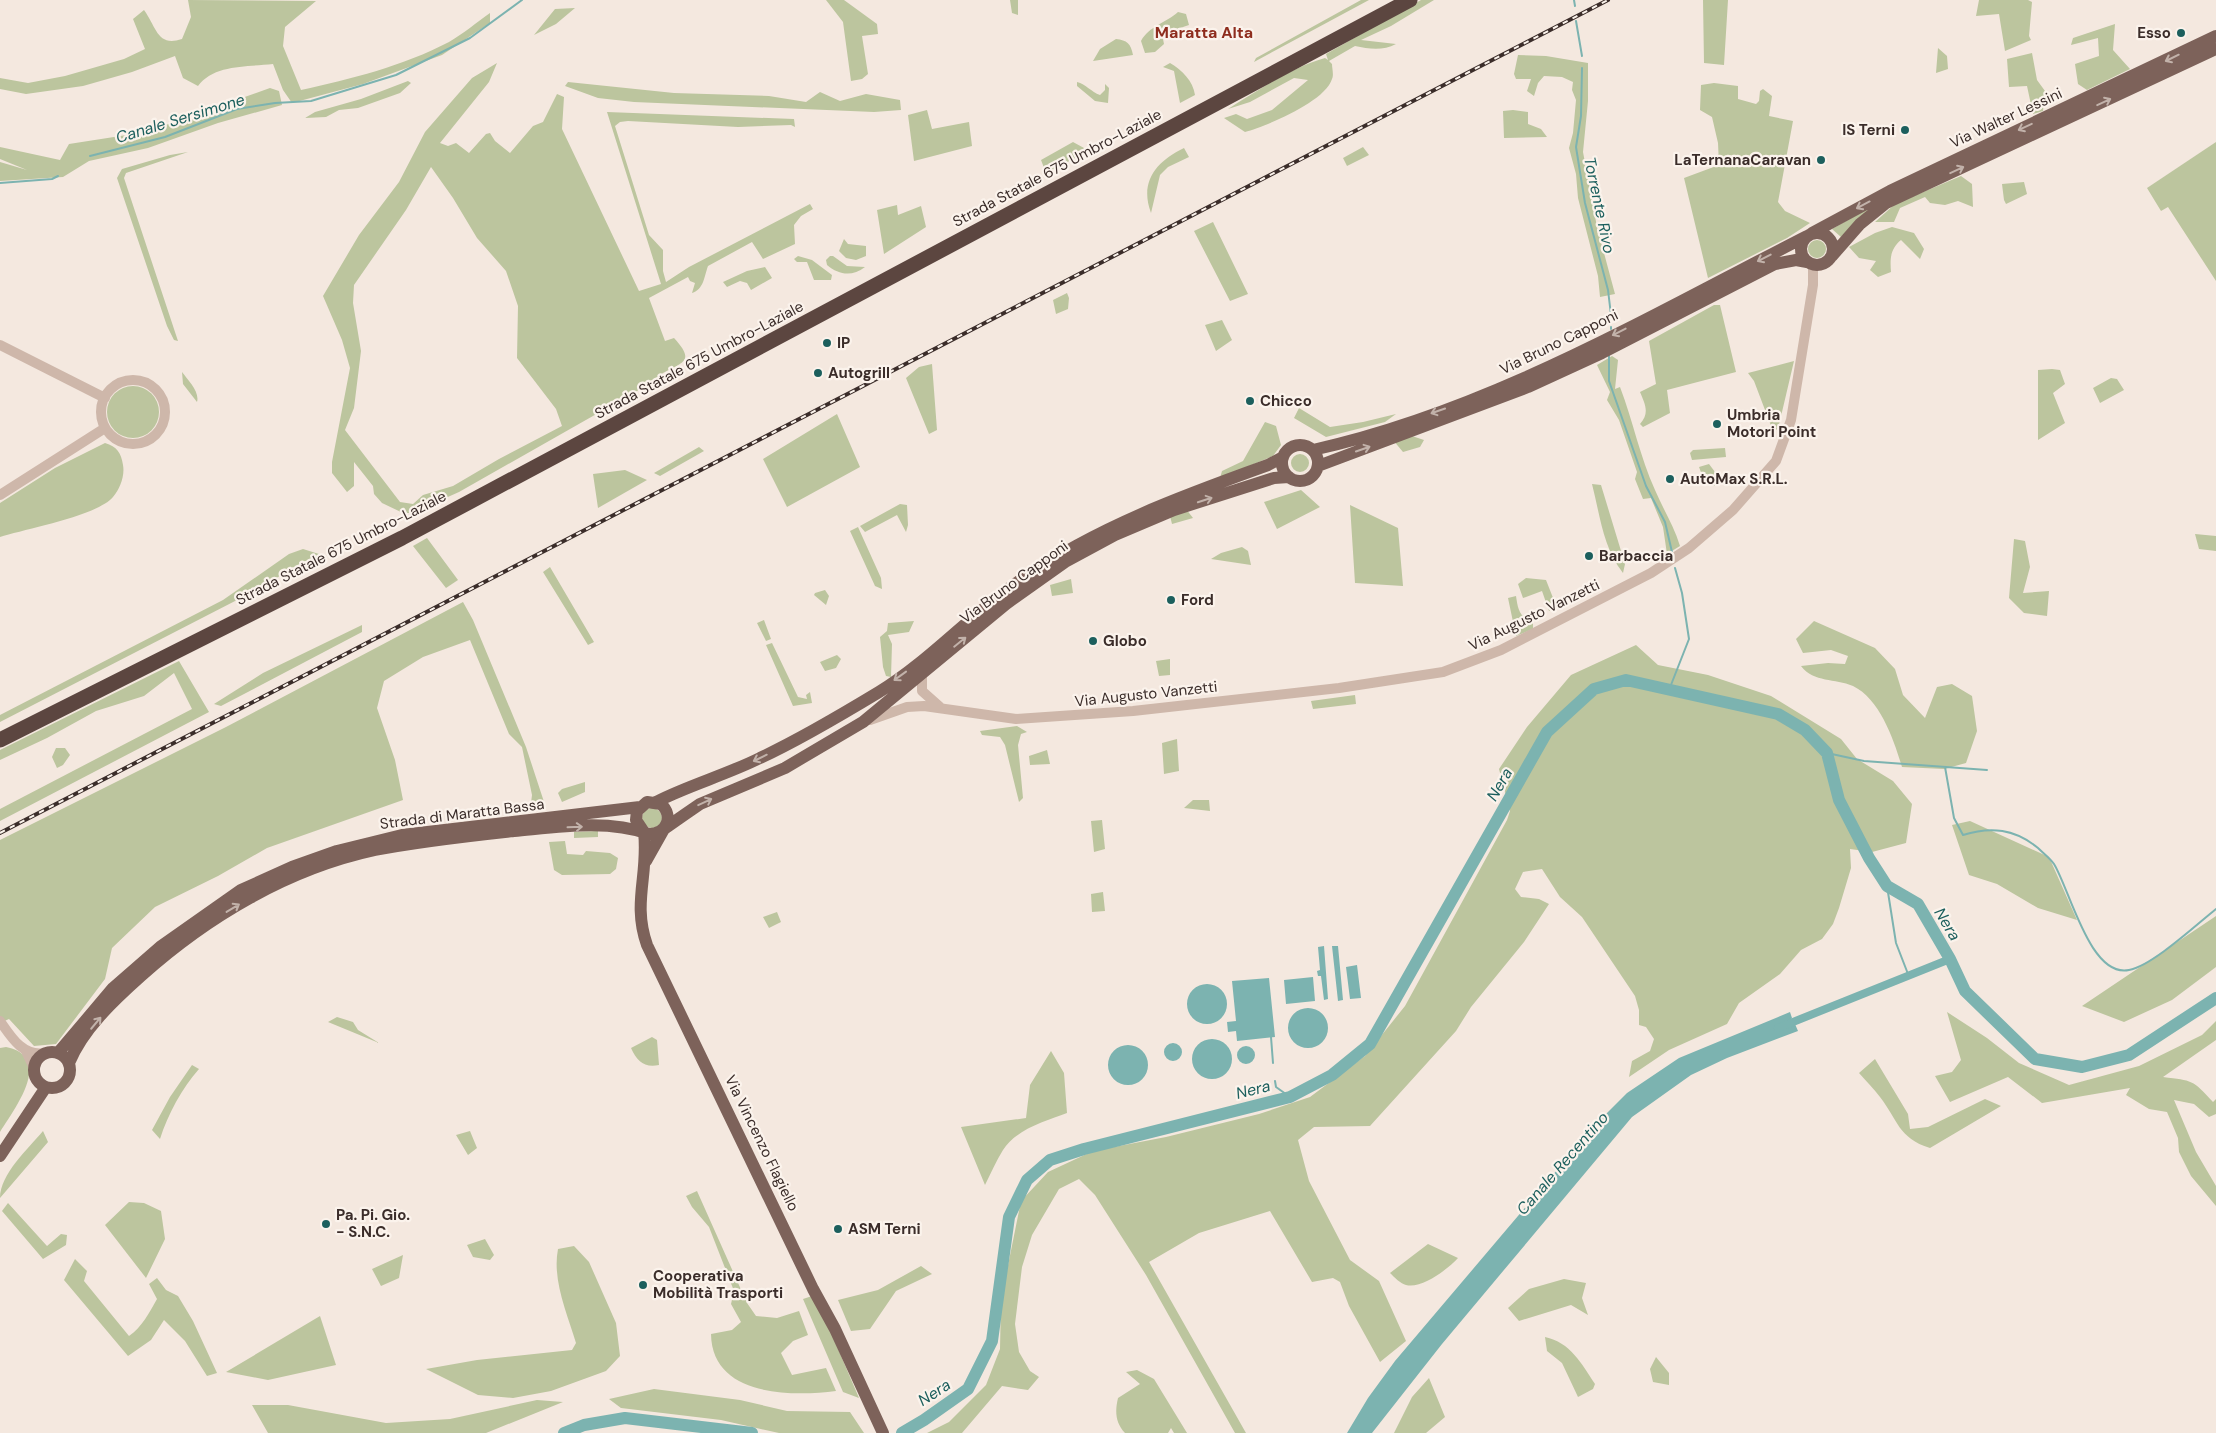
<svg xmlns="http://www.w3.org/2000/svg" width="2216" height="1433" viewBox="0 0 2216 1433" font-family="'DM Sans',sans-serif">
<style>
.green{fill:#bcc59e;fill-rule:evenodd}
.water{fill:#7cb3b0}
.lines{fill:none;stroke-linecap:round;stroke-linejoin:round}
.stream{stroke:#7cb3b0;stroke-width:2}
.canal{stroke:#7cb3b0;stroke-width:8}
.river{stroke:#7cb3b0;stroke-width:12}
.minor{stroke:#ceb7aa;stroke-width:10}
.major{stroke:#7d625a;stroke-width:12}
.highway{stroke:#5c4640;stroke-width:15}
.rail-casing{stroke:#3b2d2a;stroke-width:4}
.rail{stroke:#fbf3ec;stroke-width:2;stroke-dasharray:5.5;stroke-linecap:butt}
.oneway{stroke:#c2b2aa}
.poi-dot{fill:#1c5f5d;stroke:#fbf3ec;stroke-width:2}
.labels{text-anchor:middle;stroke-width:4.5;stroke-linejoin:round;paint-order:stroke}
.poi-label{font-size:15px;font-weight:bold;fill:#3b2d2a;stroke:#fbf3ec;text-anchor:start}
.street-label{font-size:15px;fill:#3b2d2a;stroke:#fbf3ec}
.neighbourhood-label{font-size:16px;font-weight:bold;fill:#8e2d1e;stroke:#fbf3ec}
.water-label{font-size:16px;font-style:italic;fill:#1c5f5d;stroke:#fbf3ec}
</style>
<rect width="100%" height="100%" fill="#f4e8df"/>
<path class="green" d="M188,0L316,1L285,27L283,46L301,90C351,79 403,66 449,42C463,34 477,22 490,13V23L442,55L363,84L292,103L283,90L273,64C248,67 214,64 198,86L183,78L175,56L132,72L83,86L26,94L0,89V78L28,83L65,76L124,59L145,49L133,19L144,10C157,28 157,47 182,39L191,17Z
M826,0H844L877,24L878,34L862,36L868,74L862,79L851,81L843,22Z
M1010,0H1018V15L1012,13Z
M1361,0H1369L1254,62L1256,58Z
M1421,0H1434L1391,26L1361,40L1396,44C1383,51 1369,49 1355,46L1329,61L1332,64C1332,68 1334,75 1332,79C1325,102 1266,126 1245,132L1224,118L1236,114L1247,119L1272,110L1308,80L1294,78L1250,102L1228,109C1259,90 1290,68 1325,58L1328,60L1326,54Z
M1703,0H1728L1724,65L1704,63Z
M1979,0H2028L2032,2L2029,36L2031,40L2005,51L1999,14L1976,16Z
M575,8L556,24L534,35L555,9Z
M1178,12L1186,14L1189,25L1162,34L1164,44L1155,52L1145,53L1141,41C1149,26 1166,23 1178,12Z
M2115,24L2113,50L2130,69L2087,90L2078,84L2075,64L2099,56L2098,38L2071,45L2073,38Z
M1116,39C1127,40 1131,44 1133,55L1093,61L1100,49Z
M1938,48L1947,56L1948,69L1936,73Z
M2032,53L2037,80L2045,91L2043,111L2033,114L2027,86L2009,87L2007,59Z
M1518,55L1546,56L1588,63V101L1583,152L1597,227L1615,294L1600,297L1598,276L1578,198L1576,174L1569,148L1573,133L1576,100L1572,90L1573,82L1562,77L1544,76L1538,83L1534,96L1527,91L1531,79H1516L1514,74Z
M497,63L489,82L440,143L448,146L456,143L469,153L486,134L490,133L495,141L510,153L533,126L543,122L557,94L564,97L562,129L639,291L661,284L607,112L794,119L795,127L791,125L738,127L628,121L620,122L615,126L649,235L663,250V271L666,282L689,267L810,204L813,209L801,216L794,225L795,244L763,259L752,242L708,266C704,277 704,289 692,293L695,283L690,281L688,277L649,298L665,341L674,338C695,361 684,362 663,373C657,377 650,382 644,387L459,492L412,513H403L382,503L374,494L373,486L354,462V486L347,492L332,473V462L350,368L342,340L323,296L359,235L399,182L425,132L472,78ZM431,167L453,198L477,238L506,271L518,306L517,358L556,409L562,426L499,459L453,486L423,495L413,504L400,502L345,430L354,408L361,351L353,303L354,285L406,210Z
M1170,63C1182,70 1193,81 1195,95L1180,103L1174,71L1163,67Z
M408,81L411,83L400,93L358,108L339,110L326,117L305,118L315,112L361,99Z
M568,82L674,93L769,96L806,102L820,92L840,101L866,94L900,100L901,110L874,112L634,102L598,98L565,86Z
M1077,82C1086,84 1091,92 1100,95L1105,90V84L1109,88L1108,103L1095,101L1077,86Z
M1714,83L1738,86V99L1756,104L1759,101L1760,91L1763,89L1772,96L1769,116L1793,121L1778,202L1785,211L1810,223L1787,238L1708,278L1684,178L1719,165L1718,143L1712,117L1700,110L1701,85Z
M270,88L279,91L282,105L218,123L148,148L89,161L63,177L0,181V162L27,170L0,159V147L60,160L69,144L146,132Z
M927,110L932,129L969,122L972,146L914,161L908,115Z
M1513,110L1528,112V124L1541,129L1547,137L1504,138L1503,111Z
M1073,142L1084,148L1081,155L1046,173L1041,160Z
M2216,142V281L2168,207L2161,211L2147,188Z
M1363,147L1369,155L1347,166L1343,158Z
M1184,148L1189,157L1168,167L1160,175L1151,213C1139,181 1157,161 1184,148Z
M188,152L126,173L124,178L178,341L174,340L167,326L117,178L122,169L170,155Z
M1961,176L1972,184L1973,207L1958,201L1945,205L1930,203L1925,197L1900,208L1894,222H1875L1895,204Z
M2024,182L2027,194L2006,204L2004,200L2002,184Z
M897,205L898,215L921,206L926,227L884,254L877,210Z
M1872,206L1841,237L1832,229Z
M1213,222L1248,294L1230,301L1194,231Z
M1892,227L1914,233L1924,249L1920,259L1901,240C1890,249 1890,259 1891,272L1878,277L1870,270L1876,261L1859,258L1849,247L1875,233Z
M844,239L848,244L866,246V256L856,260L846,258L839,251Z
M1808 249a9 9 0 1 1 18 0a9 9 0 1 1-18 0Z
M798,256L812,260L832,275L831,280H814L807,262H797L794,259Z
M830,256H833L847,266L865,267C852,277 839,275 827,265L826,260Z
M765,267L772,278L751,290L747,283L740,281L727,287L723,282L747,271Z
M1067,293L1069,298L1068,309L1056,314L1053,300Z
M1714,305H1720L1736,372L1667,390L1670,413L1643,427L1640,424C1650,413 1645,404 1640,392L1656,384L1649,341Z
M1222,320L1232,340L1216,351L1205,325Z
M1612,356L1618,360L1615,389L1620,387C1633,421 1640,457 1655,490C1663,509 1674,526 1680,546L1667,554L1663,527L1651,498L1643,499L1635,479L1637,472L1619,420L1607,400L1610,392L1597,365Z
M1794,361L1778,429L1773,431L1754,381L1748,373Z
M932,364L937,430L929,434L906,378L919,367Z
M2052,369L2060,370L2065,384L2053,393L2065,423L2038,440V370Z
M182,372C188,380 200,392 197,402L183,384Z
M2111,378L2117,379L2124,390L2100,403L2093,388Z
M107 412a26 26 0 1 1 52 0a26 26 0 1 1-52 0Z
M1299,408L1330,427L1363,422L1396,414L1385,422L1326,437L1294,418Z
M837,414L860,467L787,507L763,459Z
M1265,422L1276,426L1281,445L1273,456L1220,478L1222,471L1243,461Z
M1412,436L1424,440L1420,447L1403,452L1393,440Z
M105,443C117,447 121,452 123,465C125,476 120,489 113,497C97,516 25,529 0,537V503L55,468Z
M699,447L704,451L660,476L654,473Z
M1725,448L1726,457L1692,460L1690,453L1693,450Z
M1291 463a9 9 0 1 1 18 0a9 9 0 1 1-18 0Z
M1709,464L1715,472V486L1704,480L1699,467Z
M625,470L647,480L598,508L593,474Z
M1592,484L1601,485L1625,564L1623,573C1603,548 1600,515 1592,484Z
M1301,490L1320,507L1277,529L1264,502Z
M900,504L907,505L908,525L906,532L897,515L865,532L860,526Z
M1350,505L1398,528L1403,586L1355,583Z
M1186,509L1193,518L1172,524L1170,516Z
M858,527L881,578L882,589L875,586L850,531Z
M2195,534L2216,536V551L2199,549Z
M427,538L458,580L446,588L413,546Z
M2014,539L2025,541L2030,567L2023,593L2049,591L2047,616L2024,613L2009,598Z
M1242,547L1248,551L1251,565L1211,559L1221,553Z
M303,549L319,554L237,600L0,722V715L223,600L289,554Z
M550,567L594,642L588,645L543,572Z
M1526,578L1546,580L1557,608L1549,611L1542,591L1523,598L1518,584Z
M1071,579L1073,593L1052,596L1050,585Z
M825,590L829,596L826,605L814,595L815,593Z
M1516,596C1518,609 1519,617 1533,622V629L1516,636L1508,598Z
M463,602L473,620L526,747L546,808L524,812L517,809L531,803L532,795L522,747L509,734L470,640L423,657L384,681L377,708L395,760L403,800L267,848L218,876L155,907L112,948L105,979L56,1044L34,1046L9,1019L0,1023V840L226,727Z
M764,620L771,639L766,641L757,623Z
M914,621L909,632L888,635L892,644L891,677L886,676L883,667L880,637L887,631L888,623Z
M1814,621L1875,648L1895,669L1903,695L1925,718L1937,687L1952,684L1972,696L1977,731L1966,763L1944,769L1902,767C1894,740 1880,699 1853,686C1835,678 1814,683 1801,666L1828,663L1845,664L1848,656L1831,650L1803,653L1796,639Z
M362,625V632L221,706L214,704L263,673Z
M772,643L798,697L807,699L806,695L810,692L812,703L793,706L766,645Z
M1636,645L1658,665L1708,675L1771,696L1841,739L1857,759L1893,781L1912,804L1906,843L1872,852L1850,849L1851,868L1839,908L1833,924L1822,939L1801,950L1780,974L1739,1003L1727,1024L1669,1050L1629,1077L1632,1061L1650,1051L1654,1039L1646,1027L1639,1025V1010L1635,996L1582,917L1560,897L1542,869L1523,872L1515,889L1521,897L1539,899L1549,904L1524,942L1471,1007L1456,1031L1370,1126L1314,1127L1298,1140L1309,1181L1350,1260L1379,1281L1406,1341L1380,1362L1349,1306L1340,1282L1333,1278L1312,1282L1270,1211L1199,1233L1149,1262L1246,1433H1235L1146,1275L1095,1195L1079,1179L1059,1189L1032,1235L1022,1267L1015,1324L1019,1352L1030,1371L1039,1377L1028,1390L1002,1386L962,1433H927L949,1422L986,1385L1000,1349L1001,1300L1021,1201L1048,1172L1093,1151L1166,1137L1259,1114L1310,1097L1365,1056L1405,1006L1507,820L1510,811L1499,769L1527,727L1571,675Z
M837,655L841,659L836,668L825,671L820,662Z
M1170,659V675L1159,676L1156,661Z
M179,661L209,712L0,821V809L192,709L174,673L144,696L96,711L47,738L0,760V750Z
M1355,695L1356,704L1313,709L1311,701Z
M1017,726L1027,732L1021,734L1018,745L1023,798L1019,802L1005,745L1000,737L982,735L980,731Z
M1177,739L1179,771L1164,774L1162,743Z
M56,748H65L70,755L63,765L57,768L52,757Z
M1047,750L1050,764L1030,765L1029,756Z
M585,782V792L562,802L558,793L562,789Z
M1193,800H1209L1210,811L1184,808Z
M642 818a10 10 0 1 1 20 0a10 10 0 1 1-20 0Z
M1102,820L1105,849L1094,852L1091,821Z
M1970,821L2049,857L2077,920L2038,908L1997,884L1969,875L1952,825Z
M598,831V837L574,838V832Z
M565,841L567,854L583,855L586,851L610,853L618,858L616,869L610,874L562,875L554,870L549,842Z
M1103,892L1105,911L1092,912L1091,894Z
M777,912L781,922L769,928L763,917Z
M2216,916V967L2172,1000L2124,1022L2082,1006Z
M1947,1012L1987,1038L2019,1063L2069,1085L2139,1066L2202,1035L2216,1021V1040L2163,1077C2193,1081 2192,1079 2213,1102L2216,1099V1114L2209,1117L2194,1104L2174,1100L2196,1152L2216,1186V1206L2191,1176L2179,1152L2178,1138L2167,1112L2149,1109L2126,1095L2130,1088L2042,1103L2008,1077L1950,1102L1935,1076L1952,1072L1961,1060Z
M337,1017L353,1022L358,1030L379,1043L328,1022Z
M652,1037L657,1040L659,1065C644,1068 637,1061 631,1048Z
M6,1047C55,1057 14,1109 0,1132V1048Z
M1051,1051L1064,1073L1067,1113C1046,1121 1016,1129 1003,1150C996,1161 991,1173 985,1185L961,1127L1026,1118L1030,1085Z
M1875,1059L1908,1114L1910,1129L1928,1127L1985,1099L2001,1106L1930,1148C1898,1138 1898,1120 1880,1097C1874,1089 1866,1081 1859,1073Z
M192,1065L199,1069C182,1088 168,1114 160,1139L152,1130L170,1097Z
M43,1131L48,1142L0,1198C0,1174 28,1149 43,1131Z
M470,1131L477,1148L468,1155L456,1135Z
M697,1191L747,1303L756,1316L777,1318L799,1311L808,1335L793,1341L781,1353L792,1375L826,1368L836,1391C790,1397 712,1396 711,1334L732,1330L741,1322L731,1304L734,1291L709,1227L692,1207L686,1196Z
M129,1202L144,1203L161,1211L165,1239L146,1278L105,1225Z
M8,1203L47,1246L61,1234L67,1235L66,1245L43,1259L2,1211Z
M485,1239L494,1255L490,1260L473,1257L467,1245Z
M1428,1244L1458,1258C1448,1269 1422,1289 1406,1285C1401,1284 1394,1277 1390,1273Z
M574,1246L589,1262L616,1323L620,1356L606,1371L551,1391L513,1398L478,1395L426,1369L477,1360L572,1350L576,1343C567,1313 552,1280 558,1249Z
M403,1255L399,1278L381,1286L372,1269Z
M75,1259L87,1271L84,1281L129,1336C142,1327 149,1313 157,1299L149,1284L157,1278L166,1290L178,1296L193,1321L217,1373L207,1376L185,1341L164,1320L151,1340L128,1356L64,1280Z
M921,1266L932,1274L896,1291L870,1329L851,1331L838,1300L878,1290Z
M1564,1279L1586,1283L1582,1298L1588,1315L1571,1305L1519,1321L1508,1308L1529,1289Z
M815,1295L859,1398L843,1392L803,1299Z
M320,1316L336,1365L268,1380L226,1372Z
M1545,1337C1570,1342 1582,1364 1595,1384L1593,1389L1578,1397L1562,1363L1547,1351Z
M1656,1357L1669,1373V1385L1653,1382L1650,1369Z
M1137,1370L1154,1379L1187,1433H1174L1171,1428L1168,1433H1125C1115,1422 1115,1411 1118,1398L1140,1384L1126,1372Z
M1429,1378L1445,1417L1426,1433H1394L1412,1397Z
M654,1389L740,1400L787,1411L850,1412L864,1433H779L721,1420L621,1408L609,1399Z
M537,1400L563,1402L486,1433H268L252,1405H288L386,1423L450,1419Z"/>
<path class="water" d="M1324,946L1328,999L1324,1000L1321,976H1318L1317,971L1320,970L1318,947Z
M1332,946H1338L1343,1000L1338,1001Z
M1357,965L1361,998L1350,999L1346,967Z
M1313,977L1315,1001L1286,1004L1284,980Z
M1269,978L1275,1037L1237,1041L1236,1031L1228,1032L1227,1022L1236,1021L1232,981Z
M1187 1004a20 20 0 1 1 40 0a20 20 0 1 1-40 0Z
M1288 1028a20 20 0 1 1 40 0a20 20 0 1 1-40 0Z
M1790,1012L1792,1018L1787,1024H1795L1798,1031L1727,1058L1691,1075L1632,1117L1442,1344L1372,1433H1347L1368,1398L1395,1361L1596,1124L1627,1093L1679,1058Z
M1192 1059a20 20 0 1 1 40 0a20 20 0 1 1-40 0Z
M1164 1052a9 9 0 1 1 18 0a9 9 0 1 1-18 0Z
M1108 1065a20 20 0 1 1 40 0a20 20 0 1 1-40 0Z
M1237 1055a9 9 0 1 1 18 0a9 9 0 1 1-18 0Z"/>
<g class="lines">
<path class="stream" d="M1574,0L1575,6
M1576,21L1582,56
M1582,68L1581,116L1576,147L1585,203L1608,290L1611,315
M90,156L165,137L237,109L275,103L311,101L396,75L470,38L522,0
M0,183L52,179L58,176
M1611,329V327
M1609,356V381L1646,486L1665,522L1672,552
M1669,690L1689,639L1682,593L1675,568
M1827,753L1864,761L1987,770
M1945,767L1954,818L1963,835C1991,826 2015,829 2038,848C2043,853 2050,858 2054,864C2070,890 2090,978 2129,970C2152,966 2196,925 2216,909
M1887,886L1896,943L1908,974
M1271,1037L1273,1063
M1275,1081L1276,1087L1290,1097"/>
<path class="canal" d="M1778,1028L1950,959"/>
<path class="river" d="M564,1433L584,1425L625,1418L752,1433
M902,1433L924,1420L968,1389L992,1341L1009,1217L1027,1180L1050,1160L1084,1149L1290,1097L1332,1075L1370,1044L1547,732L1594,689L1626,680L1778,714L1805,730L1827,753L1839,800L1869,858L1887,886L1918,904L1950,959L1965,991L2035,1059L2082,1067L2129,1055L2216,998"/>
<path class="minor" d="M0,345L105,398
M101 412a32 32 0 1 1 64 0a32 32 0 1 1-64 0Z
M0,495L105,428
M922,672V691L940,707
M870,720L907,707L924,706L1016,719L1133,711L1339,688L1443,672L1501,650L1651,573L1689,548L1733,510L1776,461L1791,420L1813,285V265
M0,1021C11,1037 23,1057 45,1053
M26,1051L34,1068"/>
<path class="major" d="M1801 249a16 16 0 1 1 32 0a16 16 0 1 1-32 0Z
M1812,233L1890,191L2216,36
M1832,256L1860,224L1886,203L2216,49
M1282 463a18 18 0 1 1 36 0a18 18 0 1 1-36 0Z
M1313,450C1489,411 1648,317 1807,236
M1318,466L1528,387L1602,353L1775,264L1796,260L1807,262
M656,802C689,785 726,775 760,758C801,739 841,715 879,692C931,660 972,613 1022,579C1097,527 1182,496 1268,465L1283,457
M644,832C649,874 632,903 647,945L813,1289L835,1329L883,1433
M646,861L664,829L684,815L700,804L785,768L863,722L1006,604L1065,562L1115,535L1174,510L1274,478L1289,477
M34 1070a18 18 0 1 1 36 0a18 18 0 1 1-36 0Z
M58,1053L113,988L160,947L241,890L292,867L337,851L402,835L640,807
M69,1063C83,1029 114,1000 141,976C207,917 287,869 375,850C421,841 468,836 514,831C558,827 607,819 649,834C667,834 674,816 661,804L647,802L637,811L636,820L644,832
M0,1156L46,1087"/>
<path class="highway" d="M0,740L402,538L1410,0"/>
<defs>
<path id="rail" d="M0,833L1608,0"/>
</defs>
<use href="#rail" class="rail-casing"/>
<use href="#rail" class="rail"/>
</g>
<defs><path id="oneway-shaft" d="M-6 0H5M1.5-3L5.5 0L1.5 3" fill="none" stroke-width="1.6" stroke-linecap="round" stroke-linejoin="round" transform="scale(1.25)"/></defs>
<g class="oneway">
<use href="#oneway-shaft" transform="translate(2172 58) rotate(154)"/>
<use href="#oneway-shaft" transform="translate(2104 102) rotate(-25)"/>
<use href="#oneway-shaft" transform="translate(2025 127) rotate(155)"/>
<use href="#oneway-shaft" transform="translate(1957 170) rotate(-25)"/>
<use href="#oneway-shaft" transform="translate(1863 205) rotate(152)"/>
<use href="#oneway-shaft" transform="translate(1764 258) rotate(153)"/>
<use href="#oneway-shaft" transform="translate(1619 332) rotate(153)"/>
<use href="#oneway-shaft" transform="translate(1438 411) rotate(161)"/>
<use href="#oneway-shaft" transform="translate(1363 449) rotate(-19)"/>
<use href="#oneway-shaft" transform="translate(1205 500) rotate(-18)"/>
<use href="#oneway-shaft" transform="translate(960 642) rotate(-39)"/>
<use href="#oneway-shaft" transform="translate(900 676) rotate(144)"/>
<use href="#oneway-shaft" transform="translate(760 758) rotate(154)"/>
<use href="#oneway-shaft" transform="translate(705 802) rotate(-25)"/>
<use href="#oneway-shaft" transform="translate(575 827) rotate(-2)"/>
<use href="#oneway-shaft" transform="translate(233 908) rotate(-31)"/>
<use href="#oneway-shaft" transform="translate(96 1023) rotate(-50)"/>
</g>
<g class="poi-dot">
<circle cx="2181" cy="33" r="5"/>
<circle cx="1905" cy="130" r="5"/>
<circle cx="1821" cy="160" r="5"/>
<circle cx="827" cy="343" r="5"/>
<circle cx="818" cy="373" r="5"/>
<circle cx="1250" cy="401" r="5"/>
<circle cx="1717" cy="424" r="5"/>
<circle cx="1670" cy="479" r="5"/>
<circle cx="1589" cy="556" r="5"/>
<circle cx="1171" cy="600" r="5"/>
<circle cx="1093" cy="641" r="5"/>
<circle cx="326" cy="1224" r="5"/>
<circle cx="838" cy="1229" r="5"/>
<circle cx="643" cy="1285" r="5"/>
</g>
<g class="labels">
<g class="poi-label">
<text x="2171" y="38" text-anchor="end">Esso</text>
<text x="1895" y="135" text-anchor="end">IS Terni</text>
<text x="1811" y="165" text-anchor="end">LaTernanaCaravan</text>
<text x="837" y="348">IP</text>
<text x="828" y="378">Autogrill</text>
<text x="1260" y="406">Chicco</text>
<text x="1727" y="420">Umbria<tspan x="1727" dy="17">Motori Point</tspan></text>
<text x="1680" y="484">AutoMax S.R.L.</text>
<text x="1599" y="561">Barbaccia</text>
<text x="1181" y="605">Ford</text>
<text x="1103" y="646">Globo</text>
<text x="336" y="1220">Pa. Pi. Gio.<tspan x="336" dy="17">- S.N.C.</tspan></text>
<text x="848" y="1234">ASM Terni</text>
<text x="653" y="1281">Cooperativa<tspan x="653" dy="17">Mobilità Trasporti</tspan></text>
</g>
<g class="street-label">
<text transform="translate(2006 118) rotate(-25)" y="5">Via Walter Lessini</text>
<text transform="translate(1057 168) rotate(-28)" y="5">Strada Statale 675 Umbro-Laziale</text>
<text transform="translate(1559 342) rotate(-26)" y="5">Via Bruno Capponi</text>
<text transform="translate(699 360) rotate(-28)" y="5">Strada Statale 675 Umbro-Laziale</text>
<text transform="translate(341 548) rotate(-27)" y="5">Strada Statale 675 Umbro-Laziale</text>
<text transform="translate(1014 582) rotate(-36)" y="5">Via Bruno Capponi</text>
<text transform="translate(1534 615) rotate(-26)" y="5">Via Augusto Vanzetti</text>
<text transform="translate(1146 694) rotate(-6)" y="5">Via Augusto Vanzetti</text>
<text transform="translate(462 814) rotate(-7)" y="5">Strada di Maratta Bassa</text>
<text transform="translate(762 1143) rotate(64)" y="5">Via Vincenzo Flagiello</text>
</g>
<g class="neighbourhood-label">
<text x="1204" y="38">Maratta Alta</text>
</g>
<g class="water-label">
<text transform="translate(180 118) rotate(-17)" y="6">Canale Sersimone</text>
<text transform="translate(1600 205) rotate(78)" y="6">Torrente Rivo</text>
<text transform="translate(1499 784) rotate(-60)" y="6">Nera</text>
<text transform="translate(1948 924) rotate(59)" y="6">Nera</text>
<text transform="translate(1253 1089) rotate(-14)" y="6">Nera</text>
<text transform="translate(1562 1163) rotate(-49)" y="6">Canale Recentino</text>
<text transform="translate(934 1392) rotate(-33)" y="6">Nera</text>
</g>
</g>
</svg>
